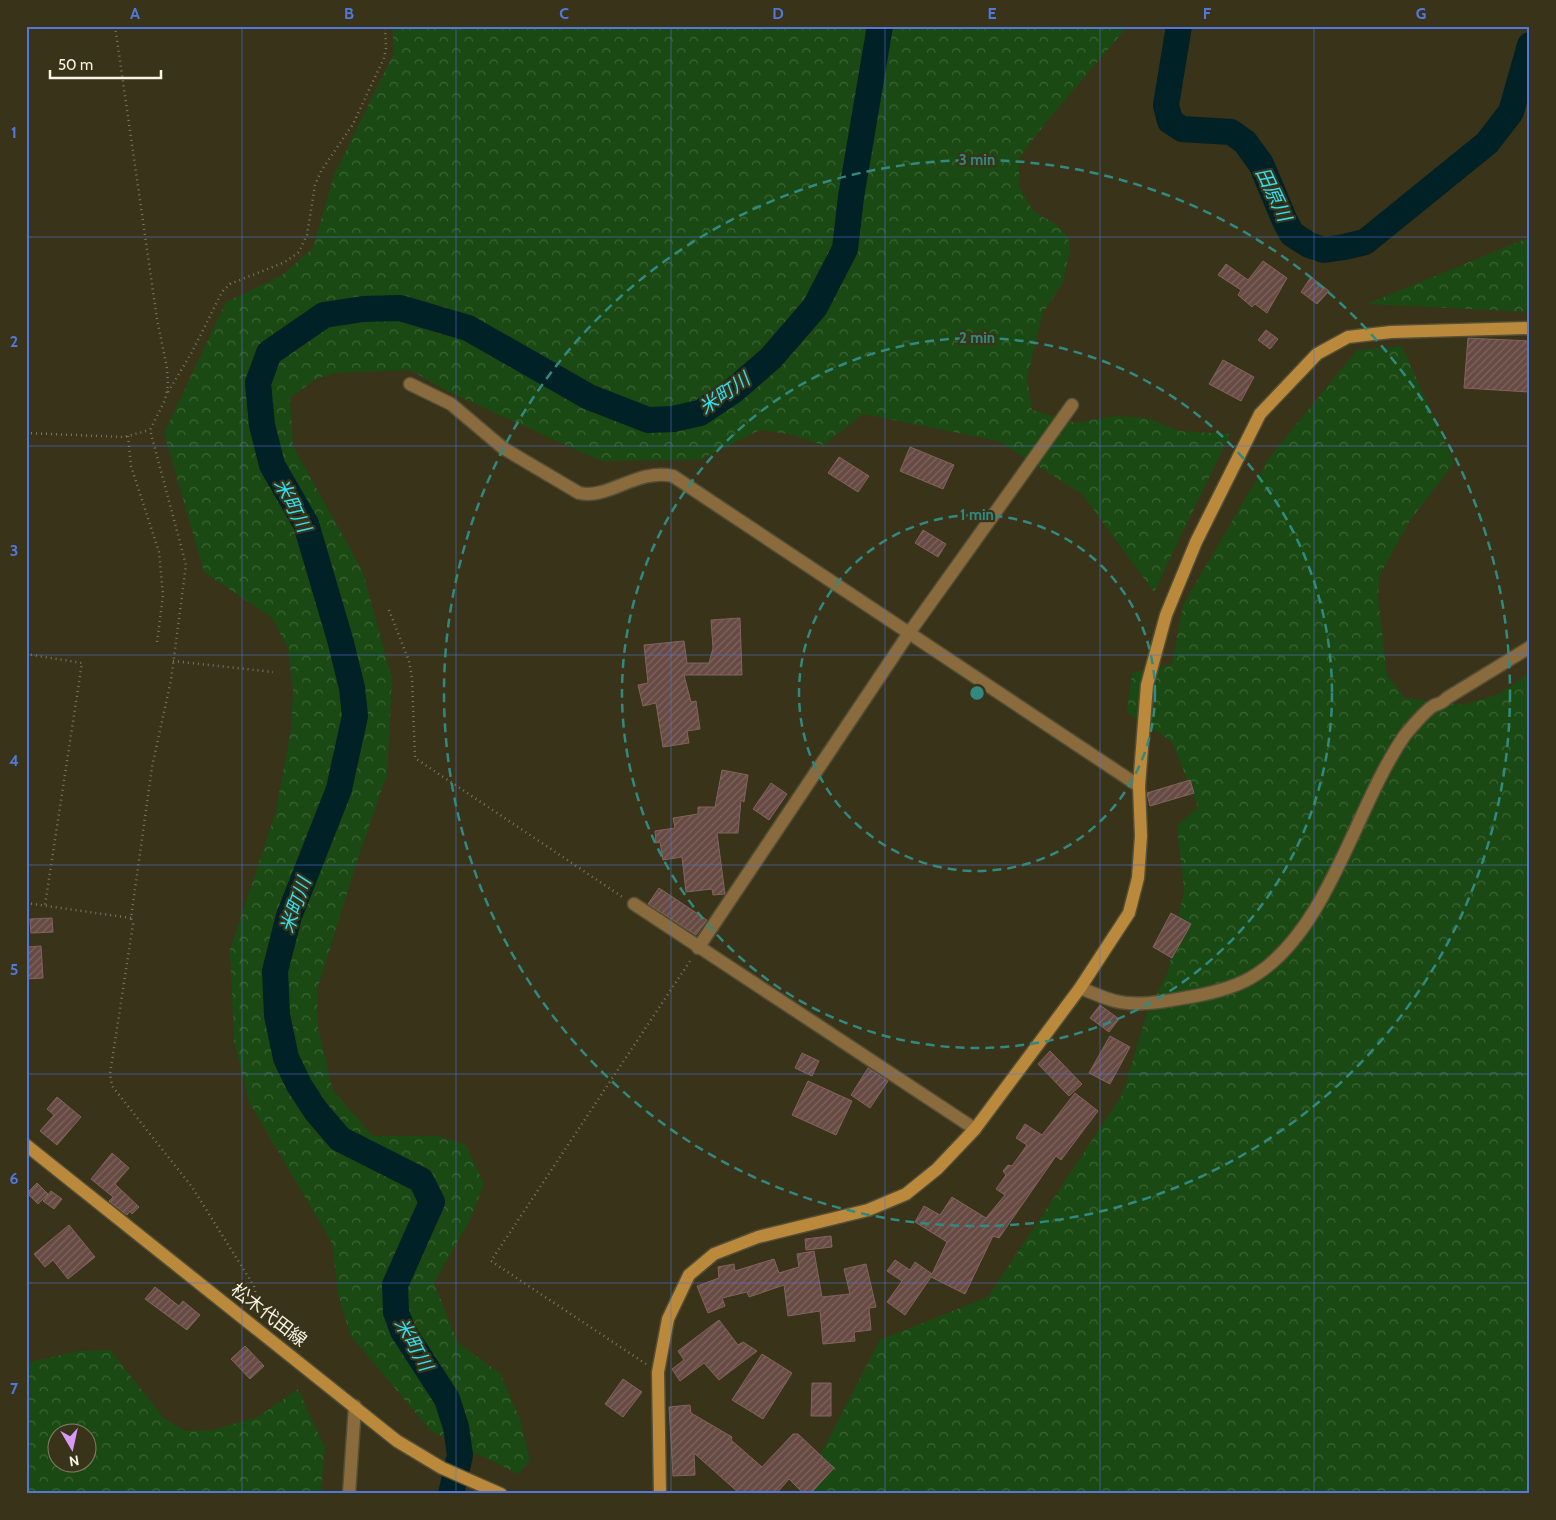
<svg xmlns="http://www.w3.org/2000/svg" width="1556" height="1520" viewBox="0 0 1556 1520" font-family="Cabin,'Noto Sans JP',sans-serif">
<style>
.forest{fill:url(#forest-crowns);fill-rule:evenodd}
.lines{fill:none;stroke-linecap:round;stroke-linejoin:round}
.river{stroke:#002125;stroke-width:26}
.building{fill:url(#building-hatch);stroke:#83645d}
.street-casing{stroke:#534e35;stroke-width:15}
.secondary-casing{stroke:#534e35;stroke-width:15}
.path{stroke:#7c7861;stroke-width:2.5;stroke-dasharray:1 4;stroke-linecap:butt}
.street{stroke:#8a6b3d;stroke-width:12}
.secondary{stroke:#bb893c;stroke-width:12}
.grid{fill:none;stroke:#5378db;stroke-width:1;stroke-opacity:0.55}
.ring{fill:none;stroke:#328980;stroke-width:2.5;stroke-dasharray:9 6}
.labels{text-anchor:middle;stroke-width:4.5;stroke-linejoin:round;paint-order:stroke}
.street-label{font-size:18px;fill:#f6f4e4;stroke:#383319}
.water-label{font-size:19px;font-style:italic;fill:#2fe0f0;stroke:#383319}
.centre{fill:#328980;stroke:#383319;stroke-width:2.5}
.ring-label{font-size:15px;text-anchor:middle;font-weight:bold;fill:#328980;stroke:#383319;stroke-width:4.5;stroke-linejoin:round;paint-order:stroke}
.neatline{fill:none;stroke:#5378db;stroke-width:2}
.grid-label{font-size:16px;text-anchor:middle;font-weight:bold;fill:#5378db}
</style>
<defs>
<pattern id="forest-crowns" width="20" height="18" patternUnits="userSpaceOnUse" patternTransform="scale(1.25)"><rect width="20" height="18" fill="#1b4913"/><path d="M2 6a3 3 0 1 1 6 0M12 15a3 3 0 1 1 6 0" fill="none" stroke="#3d6435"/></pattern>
<pattern id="building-hatch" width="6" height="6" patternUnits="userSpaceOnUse" patternTransform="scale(1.25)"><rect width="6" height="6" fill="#674a43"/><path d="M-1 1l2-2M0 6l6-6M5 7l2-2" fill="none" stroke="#7d655e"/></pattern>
</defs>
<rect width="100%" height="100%" fill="#383319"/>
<path class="forest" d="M392,26H1128L1047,121L1019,158V186L1033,211L1057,225L1068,237L1070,250L1063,282L1043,313L1027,377L1032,410L1076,423L1115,416L1148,418L1179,431L1230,434L1154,592L1082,494L998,441L863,414L823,445L788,434L760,430L699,460L601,461L449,392L410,370L336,373L316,379L290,398L293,446L363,572L392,679L387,775L359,855L317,990L318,1028L333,1091L373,1136H438L466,1145L484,1184L470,1220L434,1283L458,1343L500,1373L520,1419L530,1461L518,1474L431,1431L350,1335L338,1293L332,1243L249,1102L234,1041L230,950L275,814L291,730L293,689L288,649L272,618L204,572L164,433L226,302L281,276L313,248L334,175L394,53Z
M1530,237V312L1367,304Z
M1402,346L1454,463L1409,522L1380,575L1378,596L1387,675L1405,698L1462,705L1499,694L1530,673V1494H800L880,1340L988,1297L1122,1095L1147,1013L1168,972L1184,890L1177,826L1198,807L1172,742L1127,712L1132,673L1172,664L1183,605L1269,458L1357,350Z
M110,1350L163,1417L184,1431L212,1430L258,1417L298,1389L325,1448L321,1494H26V1363L78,1351ZM58,1432H88V1462H58Z"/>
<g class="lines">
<path class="river" d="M1179,26L1166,105L1170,121L1182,129L1231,132L1245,142L1261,164L1285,221L1292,234L1309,245L1324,250L1344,247L1365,242L1487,143L1511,112L1530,45
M451,1494L460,1455L456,1427L447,1399L403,1331L396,1312L395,1285L432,1202L421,1180L340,1139L316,1111L299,1085L286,1058L277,1015L275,971L289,916L339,789L355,716L352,688L341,643L306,524L272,465L262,425L258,383L269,353L324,315L363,309L400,308L468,328L589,397L648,420L673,419L700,413L733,391L771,358L815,307L845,249L851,197L880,26"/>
</g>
<path class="building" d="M1263,261L1287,278L1267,313L1255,304L1252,307L1238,295L1241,290L1218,275L1226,264L1248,280Z
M1311,277L1329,291L1317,304L1301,292Z
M1266,330L1278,339L1270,349L1258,340Z
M1468,338L1530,341L1529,392L1464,388Z
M1223,360L1254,377L1241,401L1209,384Z
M910,447L954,465L943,489L900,471Z
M839,457L869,476L858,492L828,473Z
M923,530L946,544L938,557L915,543Z
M740,618L742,675H684L691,702L696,701L700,729L687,731L689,743L663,747L656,703L643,706L638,685L648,683L644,645L684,641L687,663H709L713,648L711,620Z
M722,770L748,775L744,802L741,800L738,833H717L725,894L713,895L712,889L686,892L682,857L663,860L660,842L656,843L655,831L675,828L673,818L698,814V807H715Z
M1190,780L1194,793L1150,806L1147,793Z
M771,783L787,794L769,820L753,809Z
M659,888L707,920L696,935L648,904Z
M1171,913L1191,924L1172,958L1153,947Z
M52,918L53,932L31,933L30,919Z
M41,946L43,978L26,979V947Z
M1100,1005L1119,1019L1109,1032L1090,1018Z
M1110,1036L1130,1047L1110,1084L1089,1073Z
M1050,1051L1082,1084L1069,1096L1038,1064Z
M802,1053L819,1061L812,1076L795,1068Z
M868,1068L888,1081L870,1108L851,1095Z
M808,1081L852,1101L836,1135L792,1115Z
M1075,1093L1098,1111L1061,1160L1056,1156L999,1238L993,1236L965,1294L931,1277L905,1315L887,1302L902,1281L887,1271L895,1260L910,1270L915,1262L932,1274L947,1242L915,1222L924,1206L940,1215L952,1197L986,1218L1005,1195L996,1189L1006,1175L1003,1171L1008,1165L1012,1166L1027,1145L1016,1138L1025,1124L1042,1135Z
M57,1097L81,1117L57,1145L40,1131L54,1115L47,1109Z
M112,1153L129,1168L115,1184L139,1207L132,1214L130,1211L127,1215L109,1201L113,1197L91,1179Z
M37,1183L48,1194L38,1204L27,1193Z
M51,1191L62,1199L54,1209L43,1201Z
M69,1225L95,1257L68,1279L53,1260L45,1267L34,1254Z
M831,1236L832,1247L806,1250L805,1239Z
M814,1251L822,1297L850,1294L844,1269L866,1264L876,1307L869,1308L871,1330L854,1332L855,1341L823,1344L820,1311L788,1316L784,1285L749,1297L747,1292L722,1298L725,1306L708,1313L697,1286L719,1278L718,1267L734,1264L735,1271L774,1259L779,1273L799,1267L797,1254Z
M155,1287L179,1306L183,1301L200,1315L187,1330L145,1299Z
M719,1320L738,1345L743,1342L757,1351L719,1380L704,1363L680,1381L672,1369L684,1360L678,1351Z
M245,1346L264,1366L250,1379L231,1359Z
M762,1354L792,1373L763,1419L732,1400Z
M623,1379L642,1392L623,1417L605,1404Z
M812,1383H831V1416H811Z
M690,1405L691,1413L732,1437L731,1440L762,1467L793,1434H798L834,1468L810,1494H804L789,1479L776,1494H740L694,1453L695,1475L673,1476L669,1407Z"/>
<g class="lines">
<defs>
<path id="street" d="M410,384L451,404L503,448L579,493C608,500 637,468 673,476L1139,786
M634,904L975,1129
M698,948L909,633L1072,405
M1080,988C1091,992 1103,998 1115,1001C1139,1007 1166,1001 1190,997C1213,993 1238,987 1257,974C1330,926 1356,805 1405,735C1410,729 1428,708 1435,705C1441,703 1442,703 1447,698L1530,647
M349,1494L355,1406"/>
<path id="secondary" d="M26,1145L397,1441L442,1468L501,1494
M660,1494L658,1372L668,1319L689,1275L714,1254L758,1237L868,1210L906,1194L937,1169L975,1129L1080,988L1129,913L1138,878L1141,836L1139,786L1147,685L1166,615L1196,542L1260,414L1317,354L1348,337L1391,332L1530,328"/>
</defs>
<use href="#street" class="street-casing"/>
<use href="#secondary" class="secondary-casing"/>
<path class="path" d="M115,26L157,319L167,368L168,385L165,400L150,430L186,565L171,680L152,767L131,918L133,924L110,1074L112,1086L192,1187L254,1286L260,1314
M168,392L192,352L222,292L230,284L285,262L299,252L307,235L315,185L321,171L353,124L384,58L386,48L385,26
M26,433L124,437L150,430
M128,436L131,466L159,552L163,595L157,643
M389,610L409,661L412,678L415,758L624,898
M26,654L82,663L45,905
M173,661L273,672
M26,903L131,918
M646,1364L491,1261L692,958"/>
<use href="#street" class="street"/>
<use href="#secondary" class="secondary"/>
</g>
<path class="grid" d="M242,26V1494M456,26V1494M671,26V1494M885,26V1494M1100,26V1494M1314,26V1494M26,237H1530M26,446H1530M26,655H1530M26,865H1530M26,1074H1530M26,1283H1530"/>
<g class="ring">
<circle cx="977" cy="693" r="178"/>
<circle cx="977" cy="693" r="355"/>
<circle cx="977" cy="693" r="533"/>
</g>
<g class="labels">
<g class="street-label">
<text transform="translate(269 1315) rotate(38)" y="6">松木代田線</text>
</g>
<g class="water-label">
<text transform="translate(1274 194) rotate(65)" y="7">田原川</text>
<text transform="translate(724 393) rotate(-35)" y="7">米町川</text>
<text transform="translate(293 505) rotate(63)" y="7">米町川</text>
<text transform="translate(295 905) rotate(-71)" y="7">米町川</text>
<text transform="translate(414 1344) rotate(61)" y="7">米町川</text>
</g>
</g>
<circle cx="977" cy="693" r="8" class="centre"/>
<g class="ring-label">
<text x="977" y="165">3 min</text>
<text x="977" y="343">2 min</text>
<text x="977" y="520">1 min</text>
</g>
<rect width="1556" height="1520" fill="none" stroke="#383319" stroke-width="55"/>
<g transform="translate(72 1448) rotate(171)"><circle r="24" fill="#383319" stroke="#84806a"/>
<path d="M0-4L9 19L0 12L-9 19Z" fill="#d99af7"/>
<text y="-8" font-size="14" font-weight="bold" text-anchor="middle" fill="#f6f4e4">N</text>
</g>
<path d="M50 70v8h111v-8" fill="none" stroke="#f6f4e4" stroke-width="2.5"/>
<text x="58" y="70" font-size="15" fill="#f6f4e4" stroke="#383319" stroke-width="4" paint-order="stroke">50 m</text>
<rect x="28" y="28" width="1500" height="1464" class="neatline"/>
<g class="grid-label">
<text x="135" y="19">A</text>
<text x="349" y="19">B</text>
<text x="564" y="19">C</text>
<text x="778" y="19">D</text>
<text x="992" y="19">E</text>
<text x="1207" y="19">F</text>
<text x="1421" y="19">G</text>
<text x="14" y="138">1</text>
<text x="14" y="347">2</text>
<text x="14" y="556">3</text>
<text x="14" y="766">4</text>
<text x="14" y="975">5</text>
<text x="14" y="1184">6</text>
<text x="14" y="1394">7</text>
</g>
</svg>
